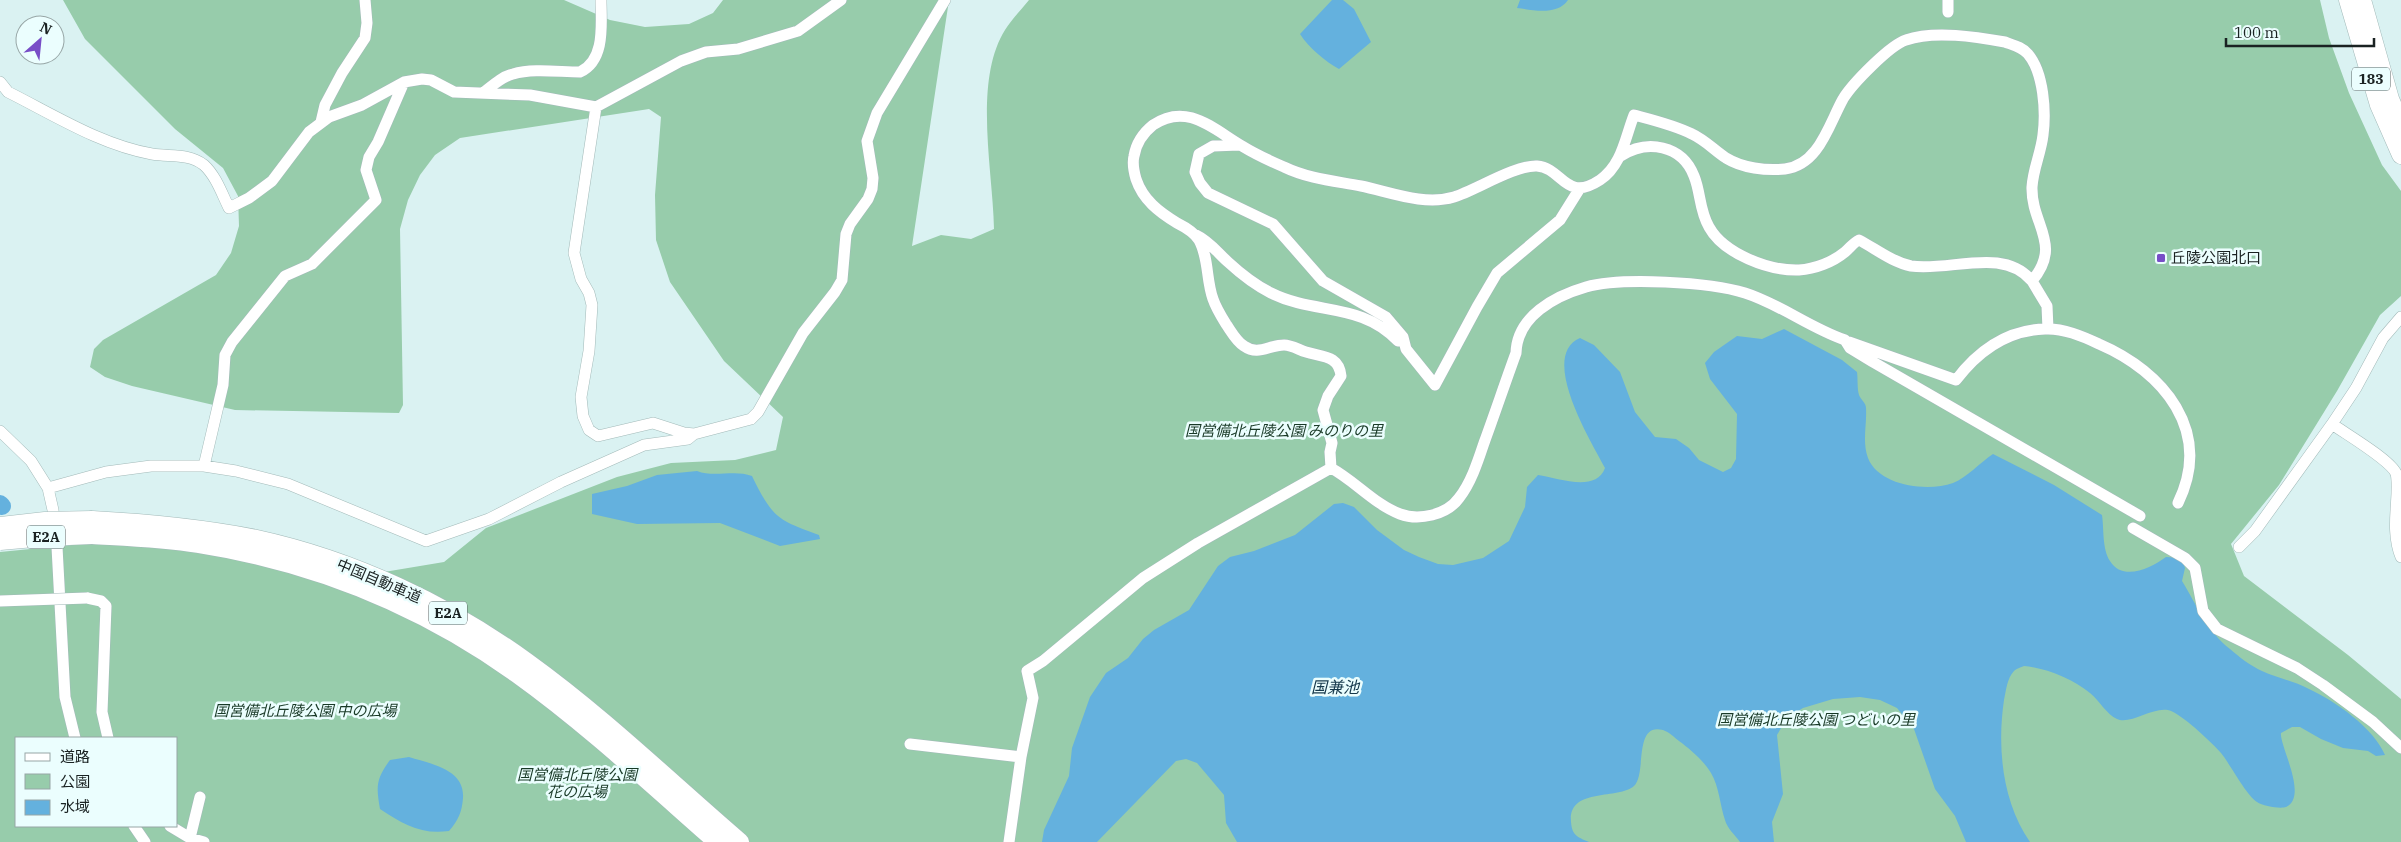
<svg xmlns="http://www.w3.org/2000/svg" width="2401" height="842" viewBox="0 0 2401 842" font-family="'IBM Plex Serif','Noto Sans JP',serif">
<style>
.green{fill:#97ccab;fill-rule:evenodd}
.water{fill:#64b1de}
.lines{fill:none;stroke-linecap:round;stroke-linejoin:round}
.river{stroke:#64b1de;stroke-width:18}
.minor-casing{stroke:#a3bab9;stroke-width:12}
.highway-casing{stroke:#a3bab9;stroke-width:19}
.minor{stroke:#fff;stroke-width:11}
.highway{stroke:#fff;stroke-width:18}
.minor-bridge-casing{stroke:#a3bab9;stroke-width:12;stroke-linecap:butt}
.highway-bridge-casing{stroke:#a3bab9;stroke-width:19;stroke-linecap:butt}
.minor-bridge{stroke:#fff;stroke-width:11}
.highway-bridge{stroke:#fff;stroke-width:18}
.poi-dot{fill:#784ec7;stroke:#ebfefe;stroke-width:2}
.labels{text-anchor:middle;stroke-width:5;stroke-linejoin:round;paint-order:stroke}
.shield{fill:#ebfefe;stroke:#596464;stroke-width:1}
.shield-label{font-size:14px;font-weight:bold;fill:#1a2222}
.poi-label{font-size:15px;fill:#1a2222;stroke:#ebfefe;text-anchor:start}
.park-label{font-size:15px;font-style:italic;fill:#183926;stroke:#ebfefe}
.street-label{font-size:15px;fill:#1a2222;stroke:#ebfefe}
.water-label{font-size:16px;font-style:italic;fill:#15384b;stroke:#ebfefe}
</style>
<rect width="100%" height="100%" fill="#daf2f2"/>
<path class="green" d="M63,0H564L610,20L645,27L689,24L713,13L723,0H949L912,246L941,235L971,239L994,229C993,171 973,81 1005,30C1012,19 1021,10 1029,0H2320L2329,38L2349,93L2382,165L2401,191V296L2380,315L2337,391L2279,485L2231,544L2244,576L2348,655L2401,699V842H0V552L92,543L155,546L250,561L324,582L444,562L486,528L617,477L671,463L735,460L776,450L783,417L724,361L670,282L656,240L655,195L661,117L649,109L460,138L435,155L420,175L408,200L400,229L403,405L399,413L235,410L132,386L105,377L90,367L94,349L103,340L216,275L231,253L239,226L238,196L223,168L175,129L85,39ZM16,738H176V826H16Z"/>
<path class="water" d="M1332,0H1343L1354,9L1371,42L1339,69C1326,62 1308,47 1300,34Z
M1520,0H1568C1557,16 1533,10 1517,8Z
M1784,329L1842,360L1857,372C1858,379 1857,388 1859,395C1861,400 1866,403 1866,408C1867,425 1862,442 1868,458C1879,486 1927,492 1953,483C1966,478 1981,462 1993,454L2054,485L2102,515C2104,528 2102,549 2110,561C2123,582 2151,568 2166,557L2181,558L2185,568L2182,581C2196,604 2208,632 2230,649C2239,657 2251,666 2262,671C2277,678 2294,681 2309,689C2335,701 2374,728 2385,755L2376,756L2368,751L2343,748L2321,739L2300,727H2292L2281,733C2279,745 2309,797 2286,807C2280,809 2263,806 2257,802C2246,795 2230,764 2221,753C2213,744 2203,735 2194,727C2188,722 2176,712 2168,710C2152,707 2130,725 2117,719C2107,715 2099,700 2090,693C2073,679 2046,668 2024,666C2021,667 2016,669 2014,671C2007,678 2006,691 2004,700C1997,747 2002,802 2030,842H1966L1955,816L1935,789L1914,729L1897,708L1880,700L1860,697L1833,699L1803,708L1787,718L1777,735L1783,794L1772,822L1774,842H1740C1735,835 1727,828 1725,820C1720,805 1719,786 1711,773C1704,761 1690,749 1679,741C1674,737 1669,732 1663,730C1633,722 1647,774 1634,786C1618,800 1568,787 1571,822C1572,835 1577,837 1589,842H1237L1226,823L1224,795L1197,763L1186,759L1176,761L1097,842H1042L1044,830L1069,776L1072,748L1090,697L1106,673L1128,658L1143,639L1154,630L1189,610L1218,566L1230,557L1254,551L1295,535L1334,504L1343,503L1354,507L1377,530L1404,550L1419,557L1438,564L1453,565L1483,558L1509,541L1525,507L1527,487L1538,475C1558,478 1596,493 1605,468C1592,443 1538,356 1580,338L1594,345L1620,372L1635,412L1655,437L1676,439L1689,448L1699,460L1723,472L1731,468L1736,459L1737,414L1710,379L1705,363L1714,352L1737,336L1762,339Z
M697,471C715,478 734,469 752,476C772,517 777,520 819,535L820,539L780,546L720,523L637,524L592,514V494L627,486L657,475Z
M409,757C431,764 465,769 463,798C462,812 458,821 449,831C421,835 403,824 380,809C376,786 376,779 390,760Z"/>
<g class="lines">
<path class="river" d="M0,504L2,506"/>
<defs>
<path id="minor" d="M1948,12V0
M0,82L8,92C54,115 101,145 152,154C170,157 189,153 204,165C216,176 222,194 229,208L249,198L272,181L309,132L329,117L362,105L404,82L422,79L431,80L454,92L530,95L596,107L681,61L706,52L738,49L798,31L841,0
M483,93C492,86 501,77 513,74C533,68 559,72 580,72C606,60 601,23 601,0
M321,122L325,105L342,73L365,38L367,23L365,0
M1239,145L1213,146L1199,154L1195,172L1200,183L1208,193L1273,224L1323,281L1386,317L1403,337L1406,349L1435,385L1477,307L1497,273L1560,220L1580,188
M1621,156C1647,139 1682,145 1694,176C1701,193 1699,210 1709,227C1724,254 1769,271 1799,270C1815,269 1833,262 1845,252C1850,248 1854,242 1859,240C1876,249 1892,262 1911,266C1950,272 2003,246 2032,281
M1196,235C1209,241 1217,252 1228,262C1241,274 1255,285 1271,293C1315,315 1361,302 1398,341
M1849,342L1956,380C1978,351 2007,330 2045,329C2063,328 2082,336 2099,344C2164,372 2213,431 2178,503
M2332,424C2346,434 2389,459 2396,473C2401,494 2389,528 2401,557
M0,431L31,461L48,488L53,510L57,547L65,697L75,738
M694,434L751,419L758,412L803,333L835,292L842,280L846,234L850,224L868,199L872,189L873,178L867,141L877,113L945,0
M204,466L223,385L225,355L232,342L285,276L312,264L376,200L366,170L369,157L378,142L404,82
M1331,468L1330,452L1332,443L1323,410L1328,396L1341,376C1339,355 1322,357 1306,352C1299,350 1292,345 1284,345C1269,345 1258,356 1244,346C1236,341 1231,331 1226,324C1221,316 1216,308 1213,299C1206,280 1209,258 1199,240C1194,232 1185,227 1177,223C1159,212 1143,200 1136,179C1134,172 1132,164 1134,156C1136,144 1143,133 1153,125C1187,102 1213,129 1242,146C1255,154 1270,161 1284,167C1309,179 1335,181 1361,186C1390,192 1424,206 1454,197C1476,190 1515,165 1537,166C1563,168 1565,203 1600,180C1622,165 1625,138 1634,115C1653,120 1674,125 1692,134C1705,140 1714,150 1726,158C1742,168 1766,171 1785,169C1819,165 1829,124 1843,99C1852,84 1890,45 1906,40C1934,30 1977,37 2005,42C2013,45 2022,47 2028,54C2044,73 2046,112 2043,135C2041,153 2033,169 2032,187C2031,225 2063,244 2032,281L2047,306L2048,329
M1331,468C1355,481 1374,504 1400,514C1419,521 1447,515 1459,498C1471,483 1478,461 1484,443C1495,413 1505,383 1516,353C1517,316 1555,296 1586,287C1621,277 1710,282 1745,293C1780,304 1810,328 1845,340L1850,348L1873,362L2140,516
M48,488L106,472L151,466H204L236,471L288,484L426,541L489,519L561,482L644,445L688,439L694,434L684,433L653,423L598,436L589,430L583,416L581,397L589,351L592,305L589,293L581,279L574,253L596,107
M2133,528L2185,558L2195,568L2203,611L2217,629L2297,668L2323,685L2373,722L2401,748
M2239,547L2255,531L2332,424L2356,388L2383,338L2401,317
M87,598L101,601L106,606L102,712L108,738
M910,744L1021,757
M134,826L145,842
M170,826L190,838L204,842
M190,838L200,797
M1009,842L1021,757L1033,698L1027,671L1043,661L1143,578L1198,543L1331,468"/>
<path id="highway" d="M2348,0L2379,105L2401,155
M2362,0L2390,99L2401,125
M92,520C147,523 202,528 257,539C353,560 447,604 527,662C602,716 669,781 740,842
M92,535C127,537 163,538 198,544C313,562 422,606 517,674C588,725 652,785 717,842"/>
</defs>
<use href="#minor" class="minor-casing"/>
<use href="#highway" class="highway-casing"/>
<use href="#minor" class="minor"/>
<use href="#highway" class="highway"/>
<defs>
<path id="minor-bridge" d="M0,601L87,598"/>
<path id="highway-bridge" d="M0,526L45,521L92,520
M0,541L45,537L92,535"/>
</defs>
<use href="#minor-bridge" class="minor-bridge-casing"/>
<use href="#highway-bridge" class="highway-bridge-casing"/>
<use href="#minor-bridge" class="minor-bridge"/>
<use href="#highway-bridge" class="highway-bridge"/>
</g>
<rect class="poi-dot" x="2156" y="253" width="10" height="10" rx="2.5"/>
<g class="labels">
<g class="shield">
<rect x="2352" y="67.5" width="38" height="23" rx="4"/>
<rect x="27" y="525.5" width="38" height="23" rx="4"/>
<rect x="429" y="601.5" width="38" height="23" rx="4"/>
</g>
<g class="shield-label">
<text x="2371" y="84">183</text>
<text x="46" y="542">E2A</text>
<text x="448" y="618">E2A</text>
</g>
<g class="poi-label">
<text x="2171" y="263">丘陵公園北口</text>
</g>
<g class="park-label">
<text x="1284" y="436">国営備北丘陵公園 みのりの里</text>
<text x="305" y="716">国営備北丘陵公園 中の広場</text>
<text x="1816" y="725">国営備北丘陵公園 つどいの里</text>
<text x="577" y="780">国営備北丘陵公園<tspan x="577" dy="17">花の広場</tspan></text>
</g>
<g class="street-label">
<text transform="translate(379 581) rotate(23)" y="5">中国自動車道</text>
</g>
<g class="water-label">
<text x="1335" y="693">国兼池</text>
</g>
</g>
<rect x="15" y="737" width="162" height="90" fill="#ebfefe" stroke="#97a6a6"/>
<rect x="25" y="753" width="25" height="8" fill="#ffffff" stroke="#97a6a6"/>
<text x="60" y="762" font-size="15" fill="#1a2222">道路</text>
<rect x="25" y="774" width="25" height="15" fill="#97ccab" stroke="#97a6a6"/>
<text x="60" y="787" font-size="15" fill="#1a2222">公園</text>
<rect x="25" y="800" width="25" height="15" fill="#64b1de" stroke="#97a6a6"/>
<text x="60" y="812" font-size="15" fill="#1a2222">水域</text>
<g transform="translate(40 40) rotate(27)"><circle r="24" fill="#ebfefe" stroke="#97a6a6"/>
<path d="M0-4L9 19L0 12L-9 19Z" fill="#784ec7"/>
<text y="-8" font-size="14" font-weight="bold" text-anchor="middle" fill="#1a2222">N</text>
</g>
<path d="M2226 38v8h148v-8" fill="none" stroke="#1a2222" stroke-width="2.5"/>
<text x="2234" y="38" font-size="15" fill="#1a2222" stroke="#ebfefe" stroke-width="4" paint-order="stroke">100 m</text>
</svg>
